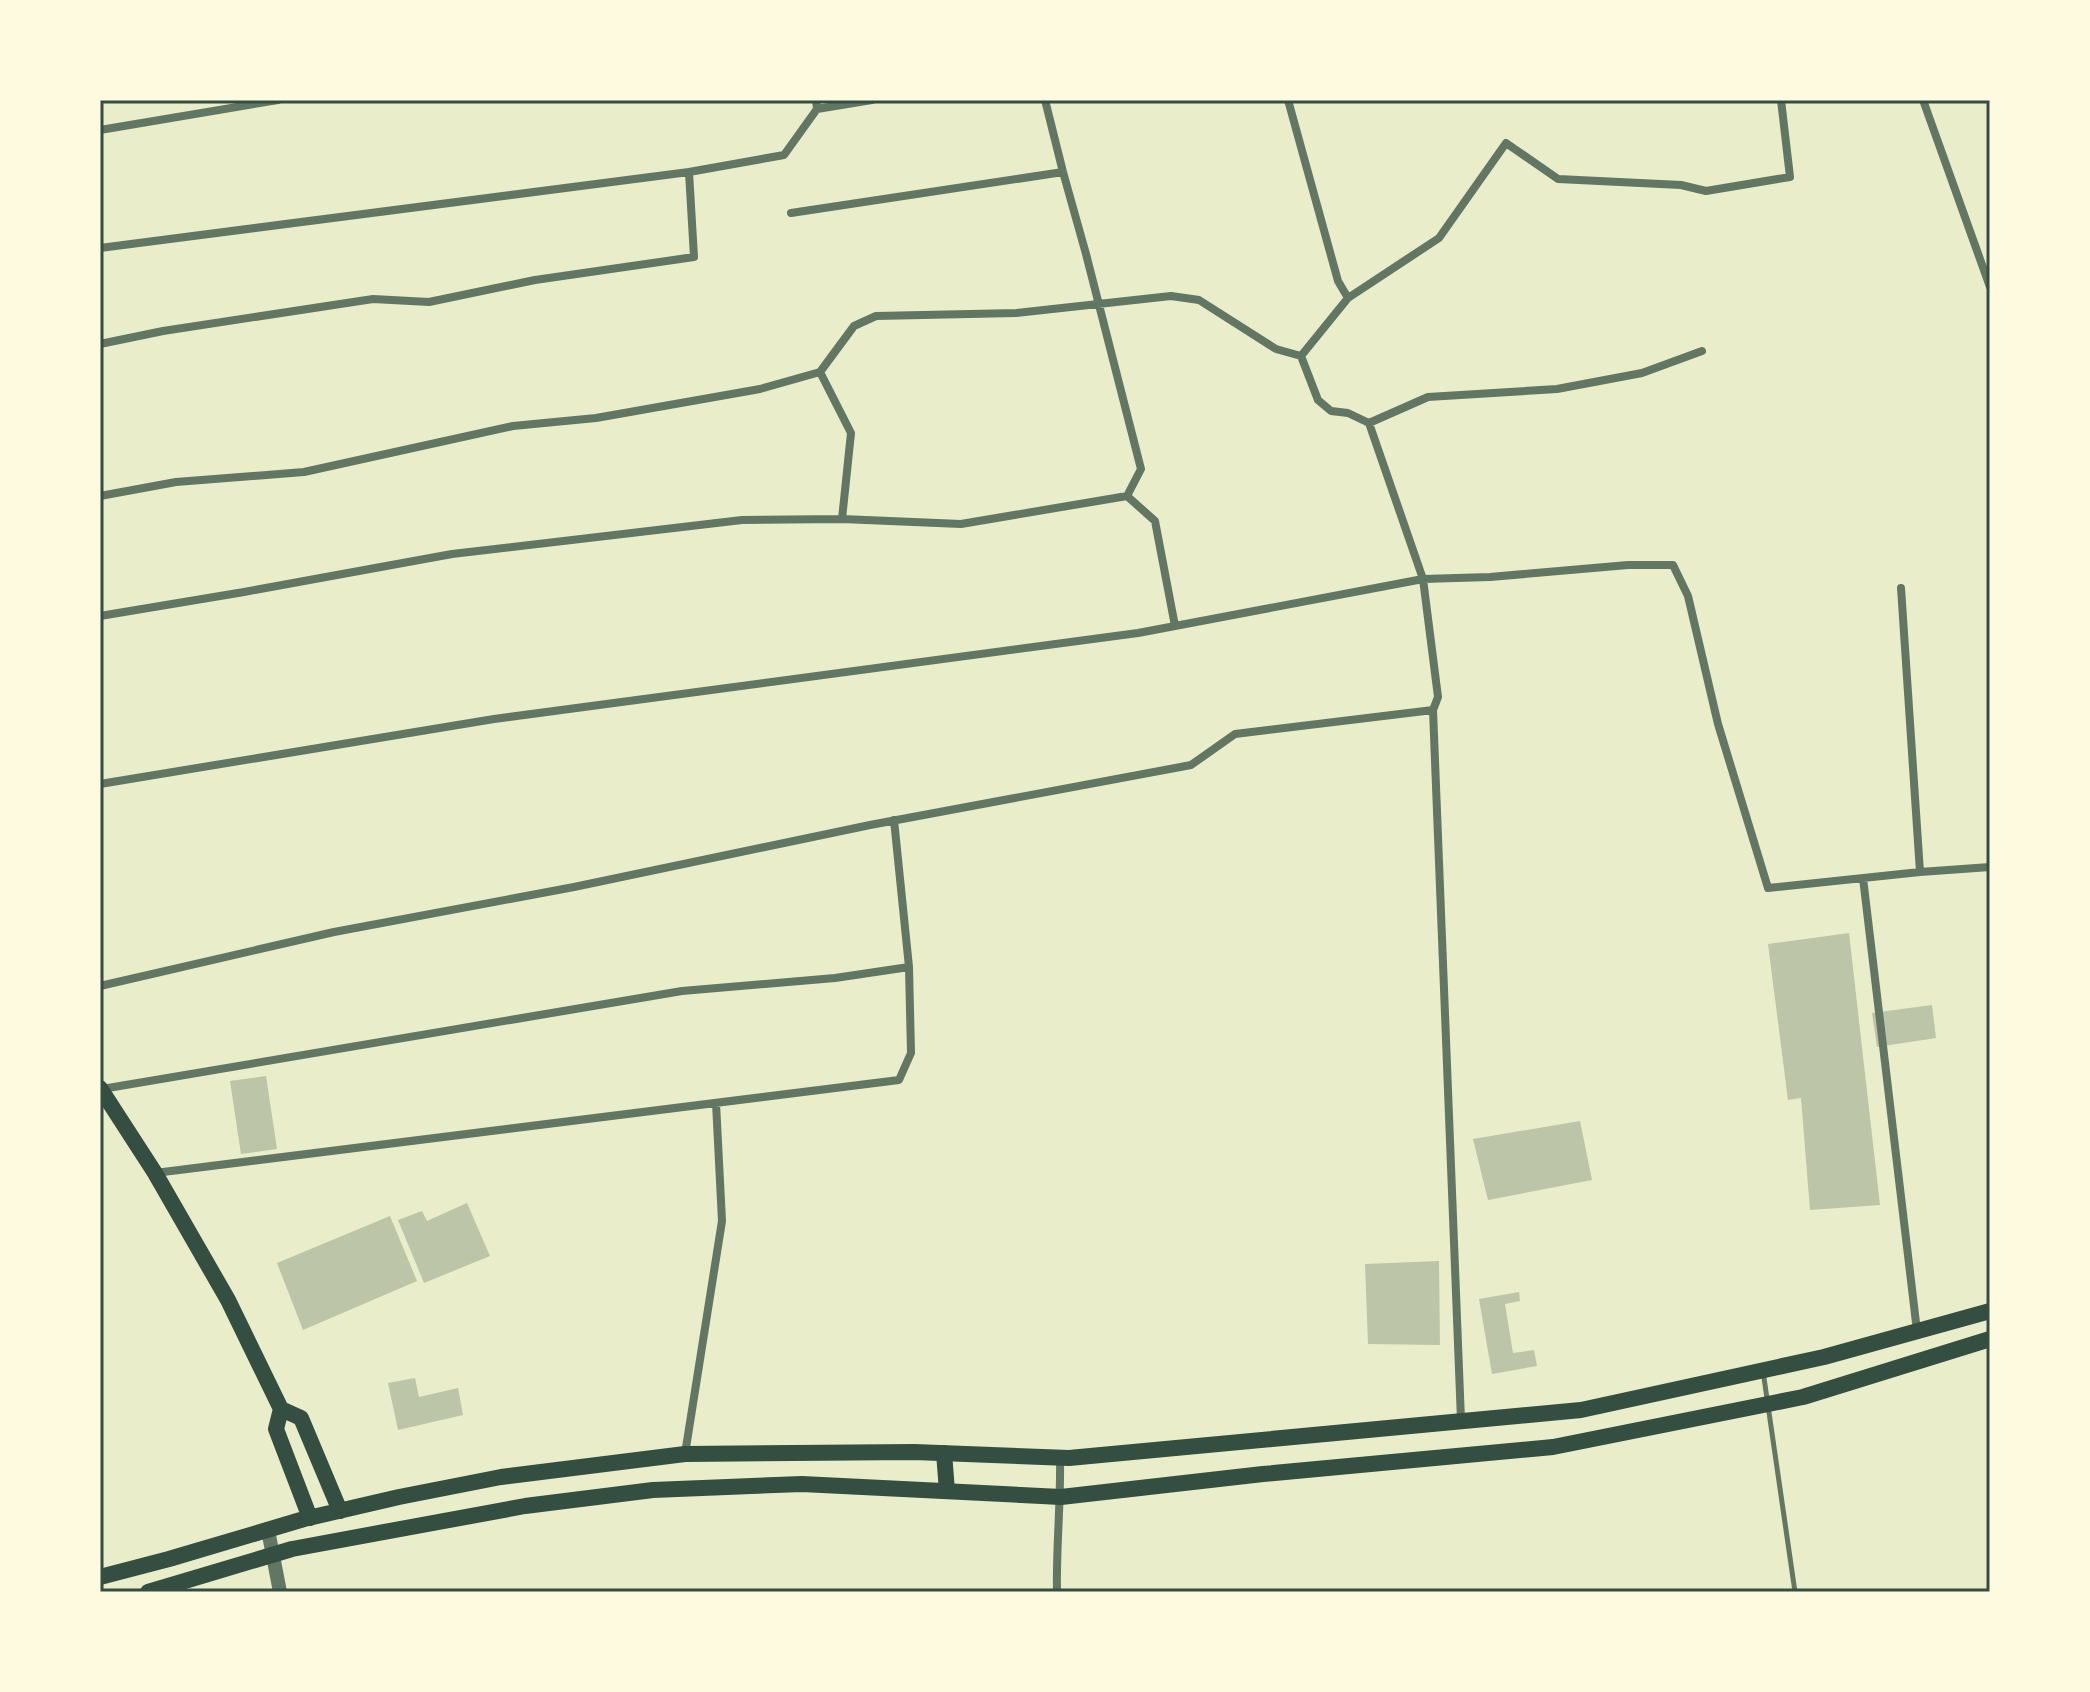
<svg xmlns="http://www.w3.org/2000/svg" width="2090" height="1692" viewBox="0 0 2090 1692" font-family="'Nunito Sans',sans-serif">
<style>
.building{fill:#bcc5a7}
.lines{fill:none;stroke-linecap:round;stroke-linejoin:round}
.service{stroke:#617663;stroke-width:5}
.minor{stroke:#617663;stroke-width:8}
.tertiary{stroke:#617663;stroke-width:14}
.secondary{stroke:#344e41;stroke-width:16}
.primary{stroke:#344e41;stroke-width:16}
.neatline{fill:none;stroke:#344e41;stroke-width:3}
</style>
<rect width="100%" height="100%" fill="#e9edc9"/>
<path class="building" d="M1849,933L1880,1205L1810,1210L1801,1098L1788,1100L1768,944Z
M1932,1005L1936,1038L1877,1047L1872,1013Z
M266,1076L277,1149L241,1154L230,1081Z
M1580,1121L1592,1180L1488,1200L1473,1139Z
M467,1203L490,1256L424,1283L398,1220L422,1211L427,1221Z
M390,1216L417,1281L303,1330L277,1263Z
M1439,1261L1440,1345L1368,1344L1365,1264Z
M1519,1292L1520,1301L1505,1304L1513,1353L1534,1350L1537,1366L1492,1374L1479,1299Z
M415,1378L419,1397L458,1388L463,1415L398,1430L388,1383Z"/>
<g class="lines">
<path class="service" d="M1763,1371L1795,1592"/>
<path class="minor" d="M1288,100L1338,281L1348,298
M1923,100L1990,287
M817,109L872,100
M100,130L278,100
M1063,172L1086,254L1141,469L1127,496L1155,521L1175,626
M791,213L1063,172L1045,100
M100,248L689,172
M100,344L163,331L373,299L429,302L535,280L694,257L689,172L784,155L817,109L816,100
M1301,356L1348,298L1439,238L1506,143L1558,179L1681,185L1706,191L1790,177L1781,100
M1301,356L1318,400L1331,411L1348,413L1369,423L1423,579L1438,697L1433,710
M1369,423L1428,397L1557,389L1642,373L1702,351
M100,496L176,482L304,472L513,426L596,418L760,389L820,372
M842,519L851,433L820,372L854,326L876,316L1016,313L1171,296L1199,300L1276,349L1301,356
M1901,588L1920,872
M100,616L244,592L452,554L742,520L842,519L961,524L1127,496
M100,784L494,719L1138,633L1423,579L1490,577L1628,565H1673L1688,596L1718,724L1768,888L1920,872L1990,867
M1863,878L1917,1331
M100,986L334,932L574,887L870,825L1191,765L1235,734L1433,710L1461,1420
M102,1089L682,991L835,978L909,967
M155,1173L899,1080L911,1053L909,967L894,820
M685,1454L722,1221L716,1103
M1057,1592C1056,1547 1061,1502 1060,1457"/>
<path class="tertiary" d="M268,1530L280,1592"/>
<path class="secondary" d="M100,1088L155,1173L228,1300L281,1409
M310,1518L276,1429L281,1409L301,1418L340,1511
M100,1577L169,1559L304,1519L399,1497L501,1477L685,1454L914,1452L1069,1458L1581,1410L1824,1357L1990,1311
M148,1592L292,1549L525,1506L653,1490L802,1484L1061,1497L1263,1474L1553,1447L1803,1397L1990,1339"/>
<path class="primary" d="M944,1453L947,1491"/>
</g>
<rect width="2090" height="1692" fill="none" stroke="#fefae0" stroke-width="204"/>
<rect x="102" y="102" width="1886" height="1488" class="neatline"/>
</svg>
